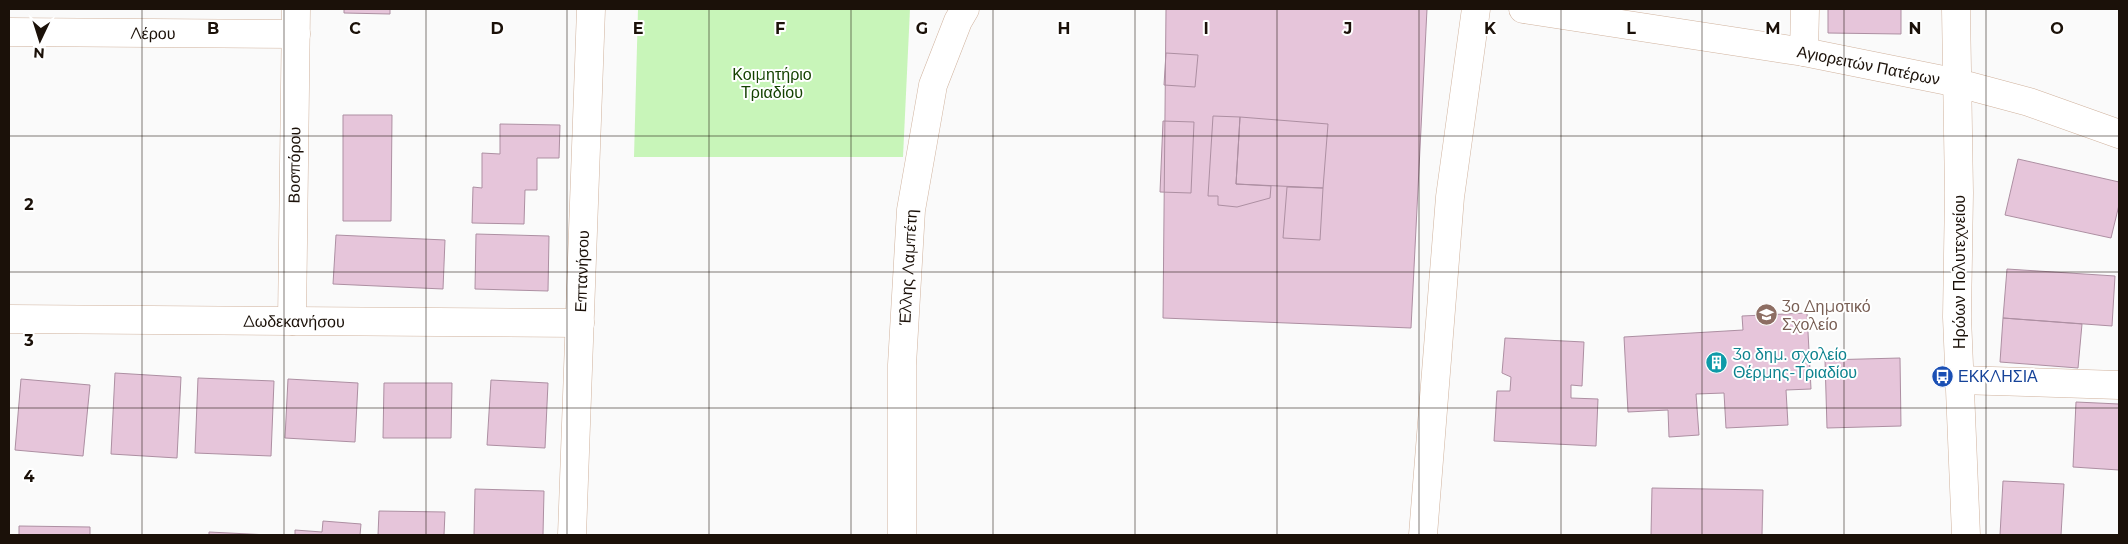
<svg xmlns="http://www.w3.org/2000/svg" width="2128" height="544" viewBox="0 0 2128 544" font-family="Montserrat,sans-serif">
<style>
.green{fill:#c8f5b9}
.building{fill:#e6c5da;stroke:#ad8fa2}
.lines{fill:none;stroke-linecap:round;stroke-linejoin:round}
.minor-casing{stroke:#d0b29d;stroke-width:29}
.tertiary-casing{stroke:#d0b29d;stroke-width:29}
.minor{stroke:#fff;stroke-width:28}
.tertiary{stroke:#fff;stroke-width:28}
.grid{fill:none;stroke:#1b1109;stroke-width:1;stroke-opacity:0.55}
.labels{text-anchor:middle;stroke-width:4;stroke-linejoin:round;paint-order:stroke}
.street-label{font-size:16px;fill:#1b1109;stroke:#fff}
.park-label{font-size:16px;fill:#144200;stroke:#fff}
.education-label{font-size:16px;fill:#785e54;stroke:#fff;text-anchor:start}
.culture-label{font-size:16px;fill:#0d838f;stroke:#fff;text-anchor:start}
.transit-label{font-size:16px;fill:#164399;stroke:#fff;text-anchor:start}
.grid-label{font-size:16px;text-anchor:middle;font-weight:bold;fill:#1b1109;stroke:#fff;stroke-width:4;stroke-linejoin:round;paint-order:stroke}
</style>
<rect width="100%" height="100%" fill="#fafafa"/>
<path class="green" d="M638,9H910L903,157H634Z"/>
<path class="building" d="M344,9H390V14L344,13Z
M1166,9H1427L1411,328L1163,318Z
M1828,9H1901V34L1828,33Z
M1166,53L1198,55L1195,87L1164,85Z
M343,115H392L391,221H343Z
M1213,116L1240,117L1236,184L1271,186L1270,198L1237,207L1218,205V196H1208Z
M1240,117L1328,124L1323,188L1236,184Z
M1163,121L1194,122L1191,193L1160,192Z
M500,124L560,125L559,158H537V190H525L524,224L472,223L473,187L482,188V153L500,154Z
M2018,159L2119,182V205L2111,238L2005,215Z
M1287,187L1323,188L1320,240L1283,238Z
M476,234L549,236L548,291L475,289Z
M336,235L445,240L443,289L333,284Z
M2007,269L2115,276L2112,326L2003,318Z
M1807,313L1811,389L1786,390L1788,425L1726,428L1724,393L1696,394L1699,435L1669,437L1668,410L1628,412L1624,337L1743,330L1742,316Z
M2003,318L2082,324L2078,368L2000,362Z
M1505,338L1584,342L1582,386L1571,385V398L1598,399L1596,446L1494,441L1497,391H1510L1511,377L1502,373Z
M1900,358L1901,426L1827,428L1825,360Z
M115,373L181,377L177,458L111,454Z
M198,378L274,381L271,456L195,453Z
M21,379L90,385L83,456L15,450Z
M288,379L358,383L355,442L285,438Z
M491,380L548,383L545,448L487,445Z
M384,383H452L451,438H383Z
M2076,402L2119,404V470L2073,467Z
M2003,481L2064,484L2061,535H2000Z
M1652,488L1763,490L1762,535H1651Z
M475,489L544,491L543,535H474Z
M379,511L445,512L444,535H378Z
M323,521L361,524L360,535H295V530L322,532Z
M19,526L90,527V535H19Z
M209,532L269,535H209Z"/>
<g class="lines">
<defs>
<g id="minor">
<path id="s1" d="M1523,9L1804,52L1958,83"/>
<path id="s2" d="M9,32L296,34"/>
<path d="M1804,52L1805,9"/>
<path id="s3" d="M9,319L580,323"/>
<path id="s4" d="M292,321L296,9"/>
<path d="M1959,380L2119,385"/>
<path id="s5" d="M572,535L591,9"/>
<path id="s6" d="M902,535V365L911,210L933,85L958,21L965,9"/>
<path d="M1423,535L1450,197L1476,9"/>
</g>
<path id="tertiary" d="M1956,9L1959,193L1957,317L1966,535
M1958,83L2029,102L2119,134"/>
</defs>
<use href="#minor" class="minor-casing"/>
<use href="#tertiary" class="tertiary-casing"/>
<use href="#minor" class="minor"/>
<use href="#tertiary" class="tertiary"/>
</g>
<path class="grid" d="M142,9V535M284,9V535M426,9V535M567,9V535M709,9V535M851,9V535M993,9V535M1135,9V535M1277,9V535M1419,9V535M1561,9V535M1702,9V535M1844,9V535M1986,9V535M9,136H2119M9,272H2119M9,408H2119"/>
<defs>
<symbol id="school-disc" viewBox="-11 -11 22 22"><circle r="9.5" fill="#8d6e63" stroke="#fff"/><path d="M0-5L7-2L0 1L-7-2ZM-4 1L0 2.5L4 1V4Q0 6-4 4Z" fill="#fff"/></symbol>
<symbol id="building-disc" viewBox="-11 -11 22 22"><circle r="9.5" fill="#0f9aa8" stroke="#fff"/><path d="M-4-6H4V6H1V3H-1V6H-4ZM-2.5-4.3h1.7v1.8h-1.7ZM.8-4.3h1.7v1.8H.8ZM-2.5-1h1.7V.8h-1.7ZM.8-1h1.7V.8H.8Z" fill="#fff"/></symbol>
<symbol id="bus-disc" viewBox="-11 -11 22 22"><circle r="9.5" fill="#1a4fb4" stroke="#fff"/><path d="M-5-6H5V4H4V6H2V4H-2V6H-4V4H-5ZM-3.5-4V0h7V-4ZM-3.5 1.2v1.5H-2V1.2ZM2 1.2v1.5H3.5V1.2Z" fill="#fff"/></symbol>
</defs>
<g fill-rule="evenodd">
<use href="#school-disc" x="1754" y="302" width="25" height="25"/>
<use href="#building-disc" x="1704" y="350" width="25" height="25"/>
<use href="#bus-disc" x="1930" y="364" width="25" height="25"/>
</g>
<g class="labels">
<g class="street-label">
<text dy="6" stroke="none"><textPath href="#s2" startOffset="144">Λέρου</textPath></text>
<text dy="6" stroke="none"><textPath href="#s1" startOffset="350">Αγιορειτών Πατέρων</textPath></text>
<text dy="6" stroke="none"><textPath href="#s4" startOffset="156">Βοσπόρου</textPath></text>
<text dy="6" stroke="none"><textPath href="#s6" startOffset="268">Έλλης Λαμπέτη</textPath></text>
<text dy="6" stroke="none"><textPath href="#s5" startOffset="264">Επτανήσου</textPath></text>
<text transform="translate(1959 272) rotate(-90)" y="6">Ηρώων Πολυτεχνείου</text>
<text dy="6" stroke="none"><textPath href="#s3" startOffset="285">Δωδεκανήσου</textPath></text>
</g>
<g class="park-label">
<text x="772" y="80">Κοιμητήριο<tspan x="772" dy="18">Τριαδίου</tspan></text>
</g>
<g class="education-label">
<text x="1782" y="312">3ο Δημοτικό<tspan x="1782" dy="18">Σχολείο</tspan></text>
</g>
<g class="culture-label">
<text x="1733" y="360">3ο δημ. σχολείο<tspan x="1733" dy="18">Θέρμης-Τριαδίου</tspan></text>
</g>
<g class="transit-label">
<text x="1958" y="382">ΕΚΚΛΗΣΙΑ</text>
</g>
</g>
<g class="grid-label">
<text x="213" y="34">B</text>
<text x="355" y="34">C</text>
<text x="497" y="34">D</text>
<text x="638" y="34">E</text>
<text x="780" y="34">F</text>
<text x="922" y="34">G</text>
<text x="1064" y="34">H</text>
<text x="1206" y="34">I</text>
<text x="1348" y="34">J</text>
<text x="1490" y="34">K</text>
<text x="1631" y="34">L</text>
<text x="1773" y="34">M</text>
<text x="1915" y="34">N</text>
<text x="2057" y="34">O</text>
<text x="29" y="210">2</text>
<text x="29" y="346">3</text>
<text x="29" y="482">4</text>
</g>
<rect width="2128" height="544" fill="none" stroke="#1b1109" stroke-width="20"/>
<g transform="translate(40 40) rotate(184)" stroke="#ffffff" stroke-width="4" paint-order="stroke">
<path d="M0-4L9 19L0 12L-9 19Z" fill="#1b1109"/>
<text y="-8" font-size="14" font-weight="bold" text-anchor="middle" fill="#1b1109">N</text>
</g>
</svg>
